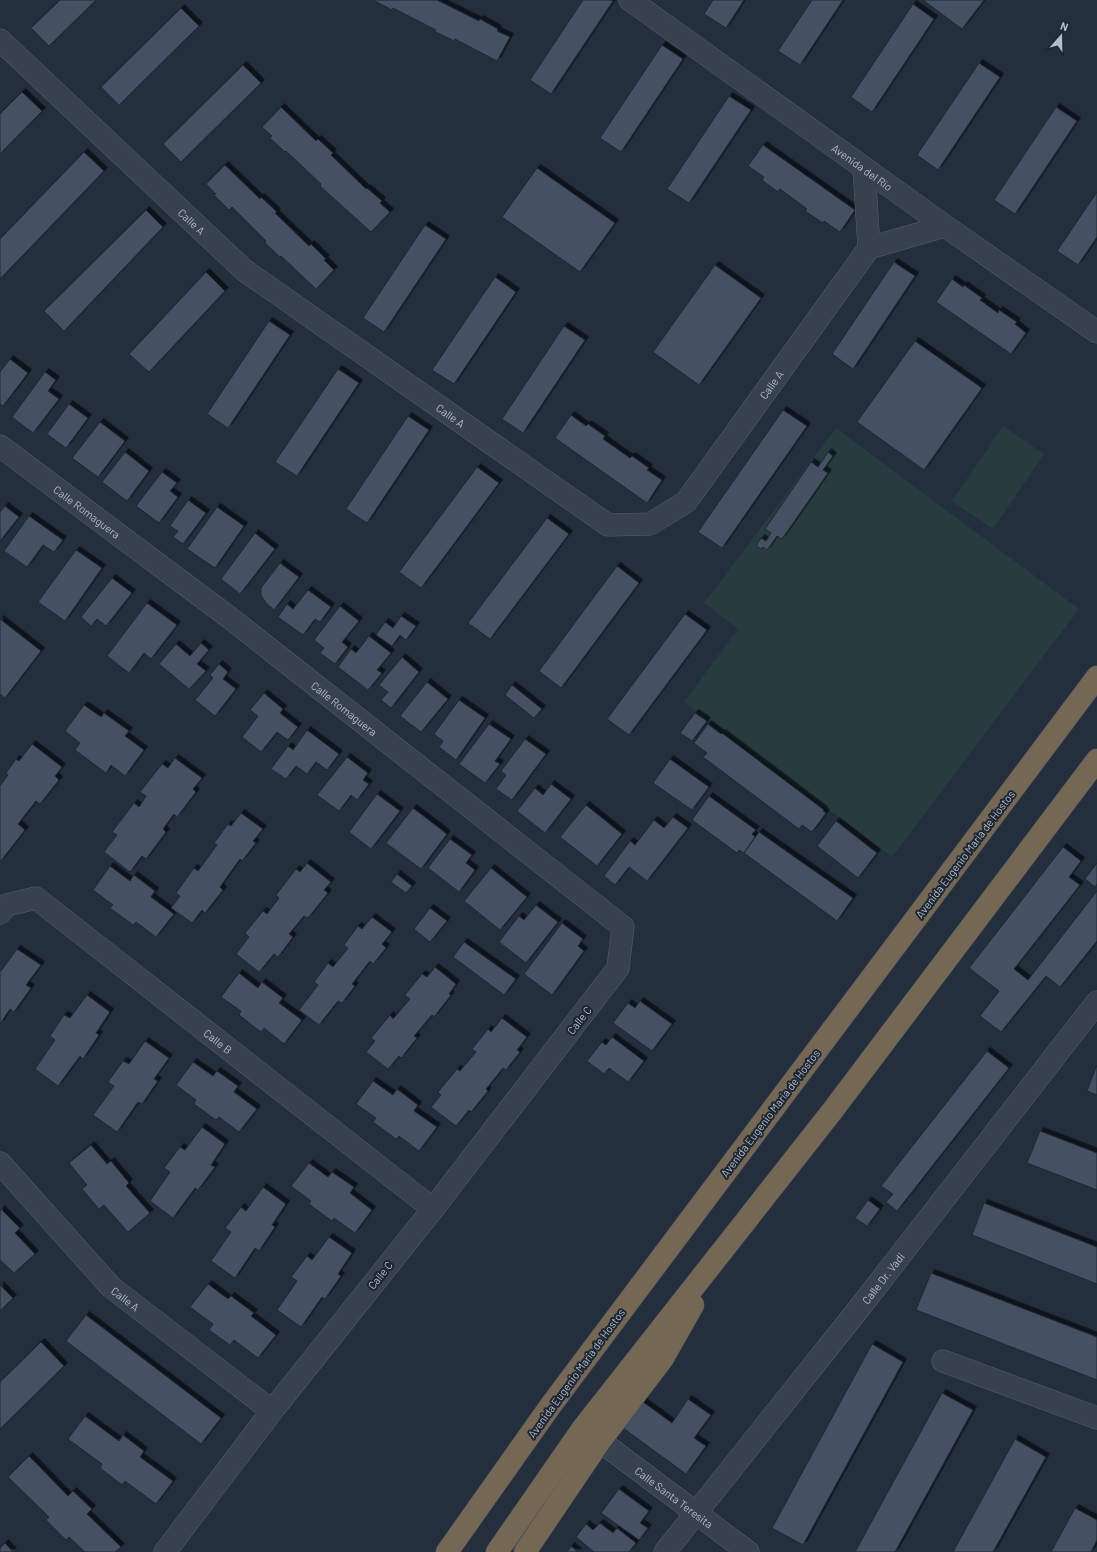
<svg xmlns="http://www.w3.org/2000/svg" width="1097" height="1552" font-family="Barlow,sans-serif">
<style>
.green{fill:#263c3f}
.building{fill:#455162;stroke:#1f2835;filter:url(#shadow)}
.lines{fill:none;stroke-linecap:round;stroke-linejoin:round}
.minor-casing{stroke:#565f6c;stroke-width:23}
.highway-casing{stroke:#434c59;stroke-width:23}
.minor{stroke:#38414e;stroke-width:22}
.highway{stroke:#746855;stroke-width:22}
.labels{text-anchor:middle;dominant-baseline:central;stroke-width:4;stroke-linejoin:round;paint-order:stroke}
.street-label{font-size:11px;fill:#b4bcc9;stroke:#1d2633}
</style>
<defs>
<filter id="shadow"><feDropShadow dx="3.5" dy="-3.5" stdDeviation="0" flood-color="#0009"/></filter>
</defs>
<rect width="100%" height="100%" fill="#242f3e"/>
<!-- green -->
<g class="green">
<polygon points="1003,426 1044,454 993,529 952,501"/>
<polygon points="836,428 1079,609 892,857 684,702 738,629 704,603"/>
</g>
<!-- building -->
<g class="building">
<polygon points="60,0 96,0 49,46 31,28"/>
<polygon points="373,0 437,0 479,21 480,19 498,29 497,31 510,37 497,61 455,39 454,41 434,31 436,30 393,8 392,10"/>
<polygon points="583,0 611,0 613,1 551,94 530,80"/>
<polygon points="713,0 744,0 726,28 704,14"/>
<polygon points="812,0 843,0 800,65 778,51"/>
<polygon points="923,0 984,0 962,29"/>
<polygon points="913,4 934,19 872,112 851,97"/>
<polygon points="181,8 199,26 119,105 101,87"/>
<polygon points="662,45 683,59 621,152 600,138"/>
<polygon points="979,63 1000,77 938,170 917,155"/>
<polygon points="243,65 261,83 181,162 163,144"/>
<polygon points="22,92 42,111 0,154 0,114"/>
<polygon points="729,96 751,110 689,203 667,189"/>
<polygon points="281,107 316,141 318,139 333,153 331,155 366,189 367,188 382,201 380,203 390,212 371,232 320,186 321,184 286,151 285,152 270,138 272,136 262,127"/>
<polygon points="1056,107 1077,121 1015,214 994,200"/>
<polygon points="763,145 855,210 840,232 824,221 823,223 805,211 807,209 780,189 778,192 762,180 764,177 748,166"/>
<polygon points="84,152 104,171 0,279 0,239"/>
<polygon points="225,165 260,199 261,197 277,212 275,213 309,246 311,244 326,259 324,260 334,270 316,289 281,256 280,257 265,243 266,241 232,207 229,210 214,195 216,194 206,184"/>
<polygon points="537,168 615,223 580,272 502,217"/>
<polygon points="1097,192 1097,237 1078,265 1057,251"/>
<polygon points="146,210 163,227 64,331 44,311"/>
<polygon points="425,225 446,239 384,332 363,318"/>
<polygon points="894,262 915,276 853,369 832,354"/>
<polygon points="715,265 761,298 699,385 653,352"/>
<polygon points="206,272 225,291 149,372 129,354"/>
<polygon points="495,277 516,292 454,384 432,370"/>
<polygon points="952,279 963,287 964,285 982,298 980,300 998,313 999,310 1017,322 1015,324 1026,333 1011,354 936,302"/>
<polygon points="269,321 290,335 228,428 207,414"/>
<polygon points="564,326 585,340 523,433 502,419"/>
<polygon points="915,341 982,388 924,470 857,422"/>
<polygon points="10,359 28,373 3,406 0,404 0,372"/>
<polygon points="338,369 359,383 297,476 275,462"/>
<polygon points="45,372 56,380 48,391 59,399 33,433 12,417"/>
<polygon points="69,404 88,418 66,448 47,434"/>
<polygon points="783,410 807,426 722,548 698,532"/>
<polygon points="571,415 586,426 588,424 605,436 603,439 630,458 632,456 649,468 647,470 662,480 647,503 555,438"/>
<polygon points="408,416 429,430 367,523 346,509"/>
<polygon points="100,422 125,441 98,477 72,458"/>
<polygon points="125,452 149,471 127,501 102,482"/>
<polygon points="828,452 833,456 823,470 828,473 782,539 777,536 767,550 763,547 761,549 756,546 761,538 766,541 771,533 765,529 811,462 818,467"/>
<polygon points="477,467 499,483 421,588 399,572"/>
<polygon points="162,472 177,483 170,491 178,497 159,523 136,506"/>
<polygon points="188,500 206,513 183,544 173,537 178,531 170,526"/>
<polygon points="5,506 19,517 0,541 0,512"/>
<polygon points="217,507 244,526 215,568 187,549"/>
<polygon points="29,516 63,540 54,552 43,545 27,567 4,551"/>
<polygon points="547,518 569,534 490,639 468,623"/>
<polygon points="255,533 275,549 240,594 221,579"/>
<polygon points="76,550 102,568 65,621 38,602"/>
<polygon points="280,563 299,577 274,610 266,603 261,595 261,588"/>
<polygon points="617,566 639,583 561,688 539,671"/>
<polygon points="112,578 132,593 106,626 97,619 91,626 81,617"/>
<polygon points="308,590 331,607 320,622 315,619 303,635 278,617 287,604 293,609"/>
<polygon points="147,603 177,625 151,659 144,653 129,673 107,656"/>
<polygon points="340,606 359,621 342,642 348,647 335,664 320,653 324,648 314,640"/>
<polygon points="685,614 707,630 629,735 607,719"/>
<polygon points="401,616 416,626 406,640 400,635 392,646 376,635 385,622 393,628"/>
<polygon points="0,619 41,651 5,698 0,694"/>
<polygon points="369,636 391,653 377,670 382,673 368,690 338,667 351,649 356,653"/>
<polygon points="201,643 209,650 197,664 206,671 189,689 159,664 176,644 190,656"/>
<polygon points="402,657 419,672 391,708 381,700 388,692 379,685"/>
<polygon points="219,664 228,672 223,679 236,689 215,716 195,700 213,678 210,675"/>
<polygon points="427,682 448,699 421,732 400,716"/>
<polygon points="512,685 542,709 534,718 505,695"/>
<polygon points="264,693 283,709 280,713 298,727 288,740 277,732 261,752 242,737 258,716 250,710"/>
<polygon points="459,700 485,718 456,760 439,747 443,741 434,734"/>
<polygon points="84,705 101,717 104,713 129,731 125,736 144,750 125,776 111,765 106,773 75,750 80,743 65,731"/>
<polygon points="695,713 707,721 692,741 680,733"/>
<polygon points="489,724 511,739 495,761 500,764 485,783 459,764"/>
<polygon points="708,724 721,734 722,733 824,810 823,811 826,813 812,832 802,825 799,829 703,757 707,753 694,743"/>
<polygon points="307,730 339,754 327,770 316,762 307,774 296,766 286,779 271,769 288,746 293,750"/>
<polygon points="525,739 546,754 512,800 496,789 506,775 501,771"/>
<polygon points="32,744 62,767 55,776 59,780 40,804 36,801 18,824 25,830 0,862 0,786 8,775 6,773 16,759 19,761"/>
<polygon points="347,757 368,773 363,780 369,784 357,800 351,795 339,811 317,795"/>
<polygon points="175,758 202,778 193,789 196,792 177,817 174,814 163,829 166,832 146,859 142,856 130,872 104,852 117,835 112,832 134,803 139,807 146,796 140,792 162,764 168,768"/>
<polygon points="670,759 709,787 692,810 653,783"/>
<polygon points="551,784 571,799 545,833 517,811 535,788 543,795"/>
<polygon points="377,794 400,811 371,849 349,832"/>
<polygon points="709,796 756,830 752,834 755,837 744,853 739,850 737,853 692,820"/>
<polygon points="586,805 622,834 597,866 560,837"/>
<polygon points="413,808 447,834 421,869 386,843"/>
<polygon points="241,813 263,829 253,841 256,843 242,861 240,859 220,887 223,890 205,913 202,910 192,923 171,908 180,896 176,893 194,868 198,871 217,845 214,843 228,824 231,826"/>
<polygon points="673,817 688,828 647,881 629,867 615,885 604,876 630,841 635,845 654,820 664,828"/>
<polygon points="836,821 877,853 858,878 817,846"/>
<polygon points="759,832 853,898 837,921 744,853"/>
<polygon points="450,839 472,855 466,863 475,870 459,892 428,868"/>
<polygon points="1063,847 1081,861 1069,877 1080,885 1014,969 1028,980 1097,891 1097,941 1060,987 1046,976 1001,1032 980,1016 999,991 969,968"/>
<polygon points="307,863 331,882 324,890 328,893 308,918 304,916 289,934 293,937 278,957 274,954 259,972 236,954 249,937 245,933 263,911 267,914 279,898 276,895 296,869 300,872"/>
<polygon points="1097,863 1097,884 1095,887 1085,879"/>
<polygon points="110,866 130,881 134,875 155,891 151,897 174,914 156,937 136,922 133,925 110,908 113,905 93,890"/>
<polygon points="491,868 527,897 500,930 464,901"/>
<polygon points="397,874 412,886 406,893 391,882"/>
<polygon points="536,905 558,922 526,963 499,942 519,916 524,920"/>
<polygon points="430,908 447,921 430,942 414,929"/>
<polygon points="372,917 392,932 382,944 386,948 373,964 370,961 352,984 355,986 342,1003 338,1001 319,1025 299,1010 318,985 314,982 328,963 333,967 348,948 344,945 358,926 362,929"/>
<polygon points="562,923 583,939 578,946 584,951 552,995 524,974"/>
<polygon points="464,942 516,979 504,995 453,957"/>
<polygon points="17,949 41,965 26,985 31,988 14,1012 10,1009 0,1024 0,971 1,971"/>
<polygon points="435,967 456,984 449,994 451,995 434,1017 432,1015 414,1036 417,1038 401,1058 399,1056 388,1069 366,1052 375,1041 371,1038 390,1015 393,1019 410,999 405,995 422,974 427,977"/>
<polygon points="239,973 258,988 262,982 283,998 279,1003 302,1020 284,1044 264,1028 261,1032 239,1015 241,1011 221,997"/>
<polygon points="87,995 110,1012 96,1033 99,1035 83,1059 80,1056 58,1086 35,1069 55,1040 50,1036 64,1015 70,1018"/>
<polygon points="640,1001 672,1024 652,1051 613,1023 628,1003 635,1008"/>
<polygon points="502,1018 527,1037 517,1050 520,1052 506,1070 503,1068 486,1089 488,1091 471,1112 469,1110 456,1126 431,1107 441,1095 438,1092 457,1069 460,1071 476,1052 472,1049 488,1029 491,1032"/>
<polygon points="612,1037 644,1061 628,1082 609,1068 604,1074 587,1061 602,1042 606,1045"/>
<polygon points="145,1041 169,1058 154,1079 158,1081 142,1104 138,1102 117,1132 93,1115 114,1086 108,1082 123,1061 129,1064"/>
<polygon points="987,1051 1009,1068 897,1211 886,1202 893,1194 881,1186"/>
<polygon points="193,1062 213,1076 217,1071 238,1086 234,1092 257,1109 239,1132 219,1117 216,1120 194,1104 196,1100 176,1085"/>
<polygon points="1097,1065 1097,1095 1087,1091"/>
<polygon points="373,1081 393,1095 397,1089 418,1105 414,1111 437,1127 419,1151 399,1136 396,1139 373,1122 376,1118 356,1104"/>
<polygon points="202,1127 225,1144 211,1165 215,1167 198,1190 195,1188 173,1218 150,1201 170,1172 164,1168 180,1147 185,1150"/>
<polygon points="1040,1131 1097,1153 1097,1190 1027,1163"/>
<polygon points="91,1145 107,1164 111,1161 129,1183 126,1186 150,1213 128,1232 104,1205 99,1209 82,1189 87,1185 69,1163"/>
<polygon points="309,1163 328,1177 332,1172 354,1187 350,1193 372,1210 355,1233 334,1218 332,1221 309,1204 311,1201 291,1186"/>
<polygon points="263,1187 286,1204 272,1225 275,1227 259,1251 255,1248 235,1278 211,1261 231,1232 225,1228 241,1207 246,1211"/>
<polygon points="868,1200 880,1209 867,1226 855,1218"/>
<polygon points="984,1203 1097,1247 1097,1284 972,1235"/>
<polygon points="1,1209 20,1228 15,1233 35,1254 14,1273 0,1260 0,1211"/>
<polygon points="329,1237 352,1253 338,1274 341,1276 325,1299 322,1297 301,1327 277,1310 297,1281 291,1277 307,1256 312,1260"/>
<polygon points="931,1273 1097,1337 1097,1380 916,1310"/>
<polygon points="208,1284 228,1299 231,1296 254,1313 251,1316 276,1335 258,1358 234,1340 230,1345 209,1330 213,1324 190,1307"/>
<polygon points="0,1285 13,1298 0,1311"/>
<polygon points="86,1315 221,1418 201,1444 66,1341"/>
<polygon points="41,1342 64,1366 0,1429 0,1382"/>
<polygon points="872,1344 903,1362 803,1545 772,1528"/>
<polygon points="942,1393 973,1410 895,1552 855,1552"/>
<polygon points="639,1399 672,1423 688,1399 711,1415 694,1438 706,1446 686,1474 619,1425"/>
<polygon points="85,1416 119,1441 123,1435 144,1451 140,1457 173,1481 156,1504 125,1481 122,1485 100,1468 102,1464 68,1439"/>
<polygon points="1015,1439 1046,1457 993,1552 953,1552"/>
<polygon points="29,1456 68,1496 73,1491 92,1509 87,1514 121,1547 115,1552 85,1552 69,1537 66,1540 46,1520 49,1517 8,1477"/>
<polygon points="619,1489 649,1511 640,1523 648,1528 639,1540 601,1513"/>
<polygon points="1075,1508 1097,1520 1097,1540 1091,1552 1051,1552"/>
<polygon points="600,1523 613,1533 617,1528 636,1543 629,1552 594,1552 576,1537 586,1524 593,1530"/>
<polygon points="5,1543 13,1552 0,1552 0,1548"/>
<polygon points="571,1546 578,1552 567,1552"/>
</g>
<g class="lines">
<!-- minor casing -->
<g class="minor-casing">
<g id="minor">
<path id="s1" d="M 630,0 L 945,226 L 1097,332"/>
<path id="s2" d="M 0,40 L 244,270 L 608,525 L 650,524 L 686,502 L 869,248 L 945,226"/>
<polyline points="864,168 869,248"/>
<path id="s3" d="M 0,446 L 230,618 L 623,927 L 618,968 L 433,1209 L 272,1411 L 165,1552"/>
<path id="s4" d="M 0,913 L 7,905 L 36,898 L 433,1209"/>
<path id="s5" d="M 0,1163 L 111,1287 L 272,1411"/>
<polyline points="943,1361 1097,1418"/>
<path id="s6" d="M 600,1441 L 748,1552"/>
<path id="s7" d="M 665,1552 L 857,1311 L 1097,1002"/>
</g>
</g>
<!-- highway casing -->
<g class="highway-casing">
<g id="highway">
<polyline points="447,1552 551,1405 1097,677"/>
<polyline points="497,1552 583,1428 833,1110 1097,760"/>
<polyline points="525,1552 600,1441 663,1358 693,1305"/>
</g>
</g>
<!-- minor -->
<use href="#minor" class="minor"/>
<!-- highway -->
<use href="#highway" class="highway"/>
</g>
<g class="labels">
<!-- street labels -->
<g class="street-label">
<text stroke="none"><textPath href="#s1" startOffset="286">Avenida del Río</textPath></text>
<text stroke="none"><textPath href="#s2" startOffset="264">Calle A</textPath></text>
<text stroke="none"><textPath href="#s2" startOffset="1009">Calle A</textPath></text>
<text stroke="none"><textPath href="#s2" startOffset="588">Calle A</textPath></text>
<text stroke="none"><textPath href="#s3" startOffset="109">Calle Romaguera</textPath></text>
<text stroke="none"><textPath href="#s3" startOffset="433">Calle Romaguera</textPath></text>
<text transform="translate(965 854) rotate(-53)">Avenida Eugenio María de Hostos</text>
<text transform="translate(579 1020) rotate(-52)">Calle C</text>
<text stroke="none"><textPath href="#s4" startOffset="272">Calle B</textPath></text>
<text transform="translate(770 1113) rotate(-53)">Avenida Eugenio María de Hostos</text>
<text transform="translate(380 1275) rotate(-51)">Calle C</text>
<text stroke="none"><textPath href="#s7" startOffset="350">Calle Dr. Vadi</textPath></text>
<text stroke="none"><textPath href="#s5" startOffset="185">Calle A</textPath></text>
<text transform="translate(576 1373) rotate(-54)">Avenida Eugenio María de Hostos</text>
<text stroke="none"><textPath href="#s6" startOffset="93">Calle Santa Teresita</textPath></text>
</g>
</g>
<!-- north arrow -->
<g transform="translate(1061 36) rotate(20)" stroke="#1d2633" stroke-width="3" paint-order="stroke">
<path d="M0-3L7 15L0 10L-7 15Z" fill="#b4bcc9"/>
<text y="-6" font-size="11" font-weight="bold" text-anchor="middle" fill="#b4bcc9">N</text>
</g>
</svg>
